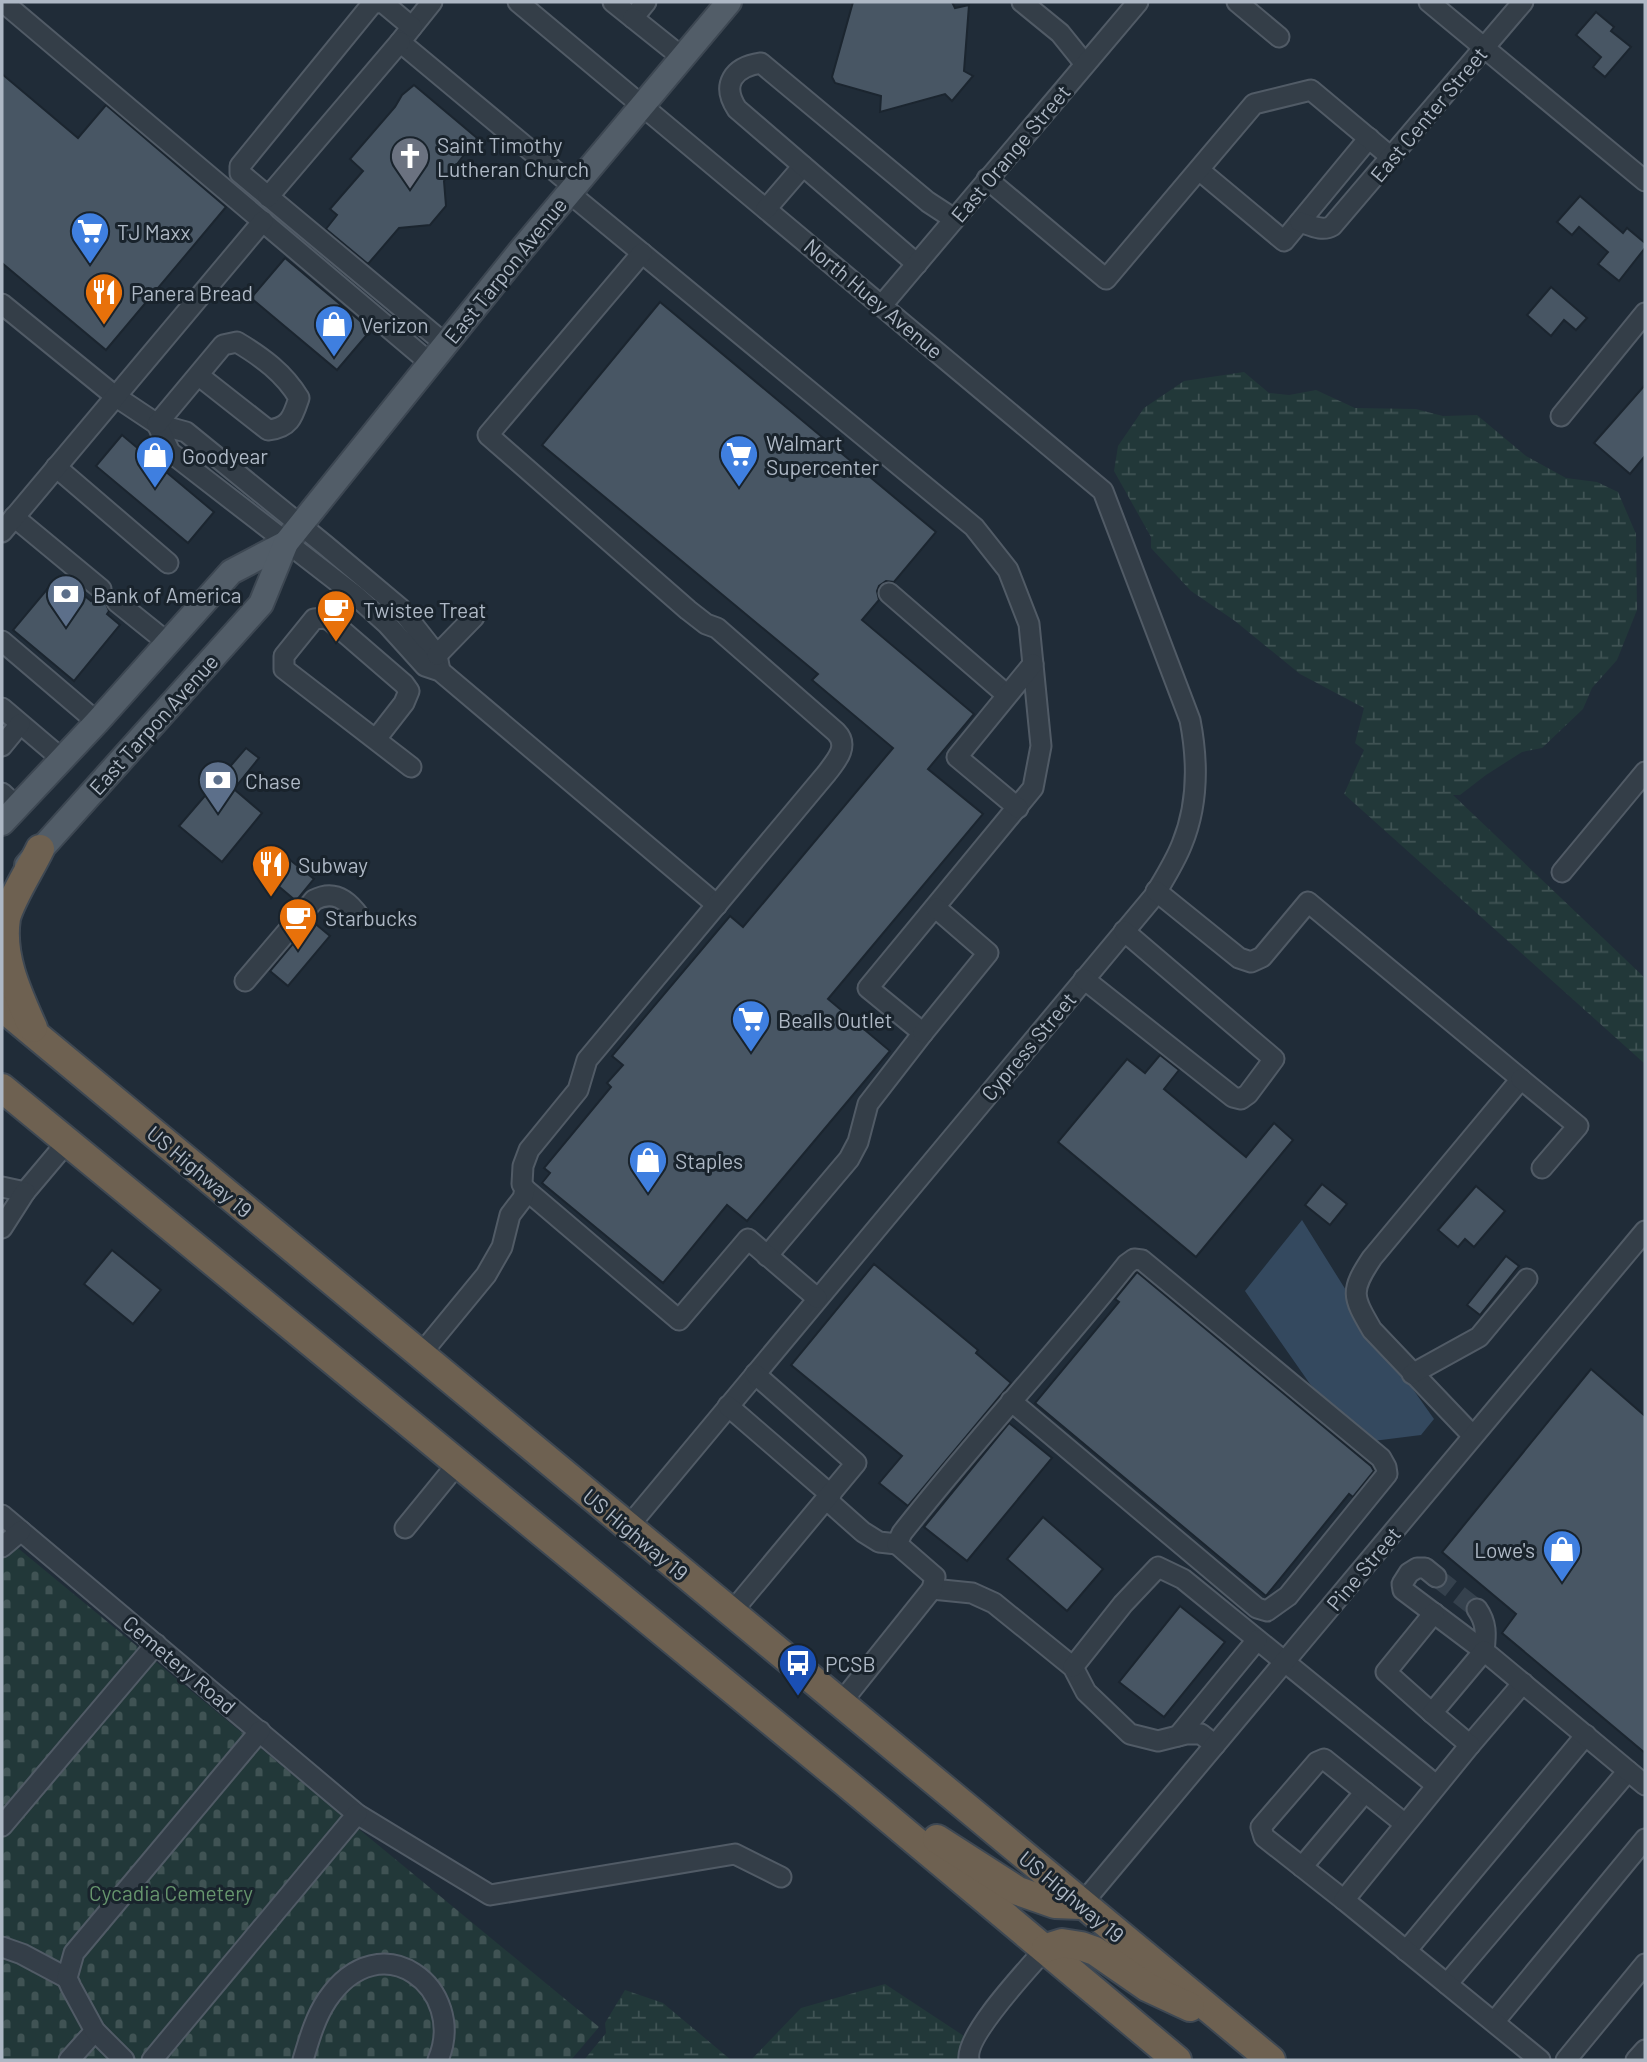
<svg xmlns="http://www.w3.org/2000/svg" width="1647" height="2062" font-family="Barlow,sans-serif">
<style>
.wetland{fill:url(#wetland-marsh)}
.cemetery{fill:url(#cemetery-stones)}
.water{fill:#34495f}
.building{fill:#485664;stroke:#1b252f;stroke-width:2}
.lines{fill:none;stroke-linecap:round;stroke-linejoin:round}
.minor-tunnel{stroke:#35414d;stroke-width:19;stroke-dasharray:19 10;stroke-linecap:butt}
.minor-casing{stroke:#515b66;stroke-width:23}
.major-casing{stroke:#3d4752;stroke-width:28}
.highway-casing{stroke:#3e4853;stroke-width:32}
.minor{stroke:#343e48;stroke-width:19}
.major{stroke:#525d68;stroke-width:24}
.highway{stroke:#6e6151;stroke-width:28}
.labels{text-anchor:middle;dominant-baseline:central;stroke-width:6;stroke-linejoin:round;paint-order:stroke}
.street-label{font-size:21px;fill:#aeb8c5;stroke:#19232c}
.poi-label{font-size:21px;fill:#aeb8c5;stroke:#19232c;text-anchor:start}
.park-label{font-size:21px;fill:#66956d;stroke:#19232c}
</style>
<defs>
<pattern id="wetland-marsh" width="20" height="14" patternUnits="userSpaceOnUse" patternTransform="scale(1.75)"><rect width="20" height="14" fill="#223839"/><path d="M1 5h8M5 5V1M11 12h8M15 12V8" fill="none" stroke="#405354"/></pattern>
<pattern id="cemetery-stones" width="16" height="16" patternUnits="userSpaceOnUse" patternTransform="scale(1.75)"><rect width="16" height="16" fill="#223839"/><path d="M2 7V4a2 2 0 0 1 4 0v3zM10 15v-3a2 2 0 0 1 4 0v3z" fill="#405354"/></pattern>
</defs>
<rect width="100%" height="100%" fill="#202c38"/>
<!-- wetland -->
<g class="wetland">
<polygon points="1244,372 1269,393 1289,395 1316,390 1355,408 1416,409 1443,416 1477,415 1526,456 1566,478 1597,482 1618,492 1636,534 1637,610 1617,660 1592,688 1583,709 1542,748 1522,752 1486,775 1460,795 1453,795 1645,978 1645,1064 1344,794 1364,750 1355,743 1364,708 1300,674 1235,621 1191,591 1151,548 1151,537 1114,471 1118,446 1144,408 1184,381"/>
<polygon points="885,1984 967,2038 969,2060 751,2060 801,2008"/>
<polygon points="625,1990 663,2003 731,2060 584,2060 606,2033 605,2023"/>
</g>
<!-- cemetery -->
<polygon class="cemetery" points="2,1535 599,2027 571,2060 2,2060"/>
<!-- water -->
<polygon class="water" points="1302,1220 1369,1327 1434,1419 1421,1435 1365,1442 1310,1384 1245,1291"/>
<!-- building -->
<g class="building">
<polygon points="853,2 952,2 955,8 969,5 964,71 973,76 952,101 945,94 880,112 881,96 835,83 832,77"/>
<polygon points="1596,12 1614,27 1611,31 1631,47 1605,77 1593,67 1601,57 1576,35"/>
<polygon points="2,74 78,138 106,105 226,207 106,350 2,263"/>
<polygon points="414,85 477,138 444,181 446,206 430,225 399,228 368,264 326,229 337,215 330,209 363,171 350,159 395,107 402,95"/>
<polygon points="1580,196 1623,233 1627,228 1645,243 1645,248 1619,281 1598,264 1608,252 1579,227 1572,235 1557,222"/>
<polygon points="285,258 371,330 337,370 251,298"/>
<polygon points="1551,287 1587,318 1576,330 1564,320 1551,336 1527,315"/>
<polygon points="660,302 936,532 894,582 886,581 879,586 877,591 879,600 862,620 974,714 928,769 983,814 828,999 890,1051 747,1221 727,1205 663,1283 542,1183 550,1173 544,1168 611,1087 607,1083 623,1065 612,1056 730,916 743,927 893,748 812,680 818,674 542,445"/>
<polygon points="1645,385 1645,456 1630,474 1594,443"/>
<polygon points="122,435 214,512 188,543 96,466"/>
<polygon points="54,581 64,589 69,583 91,601 93,598 105,601 109,611 107,614 120,625 74,681 13,630"/>
<polygon points="246,748 259,758 234,789 262,813 222,862 179,826"/>
<polygon points="280,852 314,879 296,901 263,873"/>
<polygon points="312,921 330,936 288,986 270,971"/>
<polygon points="1160,1055 1179,1070 1164,1089 1246,1157 1274,1123 1293,1140 1196,1257 1058,1142 1127,1059 1145,1073"/>
<polygon points="1322,1184 1347,1204 1330,1225 1305,1205"/>
<polygon points="1476,1186 1505,1211 1474,1247 1465,1239 1458,1247 1438,1230"/>
<polygon points="112,1250 161,1290 133,1324 84,1284"/>
<polygon points="1506,1256 1519,1266 1480,1315 1467,1305"/>
<polygon points="874,1264 978,1350 976,1353 1011,1383 908,1506 879,1483 902,1456 791,1365"/>
<polygon points="1137,1272 1371,1466 1374,1471 1353,1497 1349,1494 1266,1596 1035,1403 1119,1302 1115,1299"/>
<polygon points="1591,1369 1645,1416 1645,1753 1502,1633 1516,1614 1442,1552"/>
<polygon points="1009,1423 1052,1458 967,1561 924,1527"/>
<polygon points="1043,1517 1103,1569 1067,1611 1007,1559"/>
<polygon points="1180,1606 1225,1642 1164,1717 1119,1682"/>
</g>
<g class="lines">
<!-- minor-tunnel -->
<polyline class="minor-tunnel" points="1436,1577 1477,1609"/>
<!-- minor casing -->
<g class="minor-casing">
<g id="minor">
<polyline points="3,2 429,362"/>
<polyline points="432,2 400,42 573,186"/>
<path d="M 518,2 L 1103,491 L 1190,720 C 1198,761 1198,805 1182,844 C 1175,862 1164,879 1154,896 L 628,1527"/>
<polyline points="613,2 633,18 646,2"/>
<polyline points="1022,2 1060,33 1085,64"/>
<polyline points="1237,2 1279,37"/>
<polyline points="1429,2 1645,181"/>
<polyline points="633,18 683,58"/>
<polyline points="412,27 382,2 372,4 240,166 240,173 444,343"/>
<polyline points="1199,170 1284,241 1369,138"/>
<polyline points="987,179 1106,279 1254,104 1311,90 1391,157"/>
<polyline points="568,192 974,527 1008,570 1029,624 1041,746 1033,788 868,988 923,1033 868,1104 858,1142 849,1159 767,1256"/>
<polyline points="268,197 400,42"/>
<polyline points="766,209 803,166"/>
<path d="M 1300,222 C 1310,225 1322,232 1332,226 L 1523,2"/>
<path d="M 917,264 L 737,109 C 721,85 733,67 761,63 L 928,202 L 954,219"/>
<polyline points="2,304 115,396 157,424 186,432 325,545 400,608 437,655 440,671"/>
<polyline points="882,305 1138,2"/>
<polyline points="1561,416 1645,313"/>
<polyline points="157,424 170,452 356,596 387,624 425,666 440,671 717,905"/>
<path d="M 157,424 L 223,345 L 237,342 C 262,357 284,373 299,398 C 293,416 290,428 268,430 L 198,375"/>
<polyline points="56,467 168,563"/>
<polyline points="14,517 101,589"/>
<polyline points="2,532 263,221"/>
<polyline points="889,593 1007,695"/>
<polyline points="117,602 168,643"/>
<polyline points="2,641 97,722"/>
<polyline points="437,655 474,617"/>
<polyline points="2,708 62,759"/>
<polyline points="376,739 404,703 409,691 404,684 331,621 324,618 314,619 284,656 284,669 411,767"/>
<polyline points="2,746 20,724"/>
<polyline points="2,793 17,807"/>
<polyline points="1018,808 957,757 1033,664"/>
<polyline points="1562,872 1645,772"/>
<path d="M 1156,891 L 1239,958 L 1251,962 L 1262,957 L 1308,902 L 1521,1079 L 1372,1258 C 1350,1291 1352,1296 1372,1330 L 1473,1436"/>
<polyline points="1084,979 1233,1097 1241,1099 1248,1094 1274,1059 1124,931"/>
<path d="M 245,981 L 314,900 C 333,890 347,899 359,916"/>
<polyline points="923,1033 988,953 936,908"/>
<polyline points="1521,1079 1578,1126 1542,1168"/>
<polyline points="2,1187 25,1192 68,1141"/>
<polyline points="525,1189 679,1320 748,1239 817,1298"/>
<polyline points="2,1228 25,1192"/>
<path d="M 421,1354 L 486,1275 L 502,1247 L 510,1215 L 523,1198 L 525,1189 L 522,1184 L 523,1166 L 529,1150 L 578,1090 L 587,1060 L 826,774 C 836,761 850,746 836,732 L 717,628 L 706,624 L 688,610 L 488,435 L 642,253"/>
<polyline points="1412,1374 1479,1337 1527,1279"/>
<polyline points="728,1406 831,1495"/>
<polyline points="827,1500 863,1532 879,1542 897,1544"/>
<polyline points="2,1515 357,1814 490,1895 735,1854 781,1877"/>
<polyline points="405,1528 458,1463"/>
<polyline points="2,1547 21,1531"/>
<path d="M 1436,1577 L 1425,1568 L 1417,1568 L 1409,1573 L 1402,1584 L 1403,1590 L 1484,1651 C 1486,1635 1487,1623 1477,1609"/>
<polyline points="932,1589 972,1593 994,1603 1073,1667 1086,1692 1130,1734 1158,1741 1186,1734 1201,1734 1215,1745"/>
<polyline points="731,1613 856,1463 755,1374"/>
<polyline points="1073,1667 1123,1604 1158,1567 1183,1579 1436,1785"/>
<path d="M 840,1704 L 932,1589 L 935,1577 L 897,1544 L 902,1533 C 974,1441 1054,1356 1127,1264 L 1134,1259 L 1142,1260 L 1381,1458 L 1386,1467 L 1387,1474 L 1288,1596 L 1267,1611 L 1257,1608 L 1011,1401"/>
<polyline points="1432,1713 1386,1672 1434,1613"/>
<polyline points="1178,1736 1257,1640"/>
<polyline points="1470,1745 1523,1683"/>
<polyline points="2,1826 156,1644"/>
<polyline points="1302,1867 1365,1792"/>
<polyline points="1344,1900 1264,1837 1261,1827 1317,1762 1324,1759 1405,1824"/>
<polyline points="1081,1905 1645,1231"/>
<polyline points="2,1947 22,1954 67,1978"/>
<polyline points="1406,1951 1586,1735"/>
<polyline points="1447,1984 1628,1771"/>
<polyline points="1494,2022 1645,1839"/>
<polyline points="69,2060 95,2031"/>
<polyline points="124,2060 95,2031 71,1987 67,1978 74,1953 260,1731"/>
<polyline points="152,2060 357,1814"/>
<path d="M 303,2060 C 309,2040 315,2018 327,2000 C 381,1920 468,1989 438,2060"/>
<path d="M 969,2060 C 964,2036 1028,1969 1046,1948"/>
<polyline points="1540,2060 1344,1900 1470,1745 1432,1713 1484,1651 1645,1785"/>
<polyline points="1566,2060 1645,1964"/>
<polyline points="1636,2060 1645,2050"/>
</g>
</g>
<!-- major casing -->
<g class="major-casing">
<g id="major">
<polyline points="2,823 97,722 231,572 286,543"/>
<polyline points="27,865 261,604 286,543 522,249 729,2"/>
</g>
</g>
<!-- highway casing -->
<g class="highway-casing">
<g id="highway">
<polyline points="2,1007 1271,2060"/>
<path d="M 33,1028 C 18,994 0,957 6,918 C 11,899 31,868 40,849"/>
<polyline points="2,1088 845,1782 1177,2060"/>
<polyline points="937,1839 1018,1891 1055,1904 1081,1905"/>
<polyline points="1046,1948 1062,1943 1081,1946 1095,1951 1147,1987 1190,2007"/>
</g>
</g>
<!-- minor -->
<use href="#minor" class="minor"/>
<!-- major -->
<use href="#major" class="major"/>
<!-- highway -->
<use href="#highway" class="highway"/>
</g>
<!-- icons -->
<defs>
<g id="church-pin" transform="scale(2.0125)"><path d="M0 17L-7.5 6A9.5 9.5 0 1 1 7.5 6Z" fill="#6b7280" stroke="#19232c"/><path d="M-1.2-6h2.4v3.5h3.3v2.4h-3.3V6h-2.4V-.1h-3.3v-2.4h3.3Z" fill="#fff"/></g>
<g id="supermarket-pin" transform="scale(2.0125)"><path d="M0 17L-7.5 6A9.5 9.5 0 1 1 7.5 6Z" fill="#3f7fe0" stroke="#19232c"/><path d="M-6-5.5h2.5l.6 2H6L4.5 2H-2.5L-4.4-4H-6ZM-1.5 3.2a1.3 1.3 0 1 0 .1 0ZM3 3.2a1.3 1.3 0 1 0 .1 0Z" fill="#fff"/></g>
<g id="restaurant-pin" transform="scale(2.0125)"><path d="M0 17L-7.5 6A9.5 9.5 0 1 1 7.5 6Z" fill="#e8710a" stroke="#19232c"/><path d="M-5-6h1v4h1v-4h1v4h1v-4h1v5L-1.5 .5V6h-2V.5L-5-1ZM5-6V6H3V1.5H1.5Q1.5-4 5-6Z" fill="#fff"/></g>
<g id="shop-pin" transform="scale(2.0125)"><path d="M0 17L-7.5 6A9.5 9.5 0 1 1 7.5 6Z" fill="#3f7fe0" stroke="#19232c"/><path d="M-5-2.5h2.3a2.7 3.5 0 0 1 5.4 0H5L5.5 6h-11ZM-1.5-2.5h3a1.5 2.3 0 0 0-3 0Z" fill="#fff"/></g>
<g id="bank-pin" transform="scale(2.0125)"><path d="M0 17L-7.5 6A9.5 9.5 0 1 1 7.5 6Z" fill="#5c6f8a" stroke="#19232c"/><path d="M-6-4H6V4H-6ZM0-2.3a2.3 2.3 0 1 0 0 4.6a2.3 2.3 0 1 0 0-4.6Z" fill="#fff"/></g>
<g id="cafe-pin" transform="scale(2.0125)"><path d="M0 17L-7.5 6A9.5 9.5 0 1 1 7.5 6Z" fill="#e8710a" stroke="#19232c"/><path d="M-5.5-4.5H6V0H3Q3 3.5 0 3.5H-2.5Q-5.5 3.5-5.5 0ZM3-3.2v2h1.7v-2ZM-6 4.5H4V6H-6Z" fill="#fff"/></g>
<g id="bus-pin" transform="scale(2.0125)"><path d="M0 17L-7.5 6A9.5 9.5 0 1 1 7.5 6Z" fill="#1a4fb4" stroke="#19232c"/><path d="M-5-6H5V4H4V6H2V4H-2V6H-4V4H-5ZM-3.5-4V0h7V-4ZM-3.5 1.2v1.5H-2V1.2ZM2 1.2v1.5H3.5V1.2Z" fill="#fff"/></g>
</defs>
<g fill-rule="evenodd">
<use href="#church-pin" x="410" y="156"/>
<use href="#supermarket-pin" x="90" y="231"/>
<use href="#restaurant-pin" x="104" y="292"/>
<use href="#shop-pin" x="334" y="324"/>
<use href="#supermarket-pin" x="739" y="454"/>
<use href="#shop-pin" x="155" y="455"/>
<use href="#bank-pin" x="66" y="594"/>
<use href="#cafe-pin" x="336" y="609"/>
<use href="#bank-pin" x="218" y="780"/>
<use href="#restaurant-pin" x="271" y="864"/>
<use href="#cafe-pin" x="298" y="917"/>
<use href="#supermarket-pin" x="751" y="1019"/>
<use href="#shop-pin" x="648" y="1160"/>
<use href="#shop-pin" x="1562" y="1549"/>
<use href="#bus-pin" x="798" y="1663"/>
</g>
<g class="labels">
<!-- street labels -->
<g class="street-label">
<text transform="translate(1428 114) rotate(-50)">East Center Street</text>
<text transform="translate(1010 153) rotate(-50)">East Orange Street</text>
<text transform="translate(505 270) rotate(-51)">East Tarpon Avenue</text>
<text transform="translate(874 298) rotate(40)">North Huey Avenue</text>
<text transform="translate(153 724) rotate(-48)">East Tarpon Avenue</text>
<text transform="translate(1028 1046) rotate(-50)">Cypress Street</text>
<text transform="translate(200 1171) rotate(40)">US Highway 19</text>
<text transform="translate(636 1534) rotate(40)">US Highway 19</text>
<text transform="translate(1363 1568) rotate(-50)">Pine Street</text>
<text transform="translate(180 1664) rotate(40)">Cemetery Road</text>
<text transform="translate(1072 1896) rotate(40)">US Highway 19</text>
</g>
<!-- poi labels -->
<g class="poi-label">
<text x="437" y="144">Saint Timothy<tspan x="437" dy="24">Lutheran Church</tspan></text>
<text x="117" y="231">TJ Maxx</text>
<text x="131" y="292">Panera Bread</text>
<text x="361" y="324">Verizon</text>
<text x="766" y="442">Walmart<tspan x="766" dy="24">Supercenter</tspan></text>
<text x="182" y="455">Goodyear</text>
<text x="93" y="594">Bank of America</text>
<text x="363" y="609">Twistee Treat</text>
<text x="245" y="780">Chase</text>
<text x="298" y="864">Subway</text>
<text x="325" y="917">Starbucks</text>
<text x="778" y="1019">Bealls Outlet</text>
<text x="675" y="1160">Staples</text>
<text x="1535" y="1549" text-anchor="end">Lowe's</text>
<text x="825" y="1663">PCSB</text>
</g>
<!-- park labels -->
<g class="park-label">
<text x="171" y="1892">Cycadia Cemetery</text>
</g>
</g>
<!-- border -->
<rect width="1647" height="2062" fill="none" stroke="#aeb8c5" stroke-width="7"/>
</svg>
